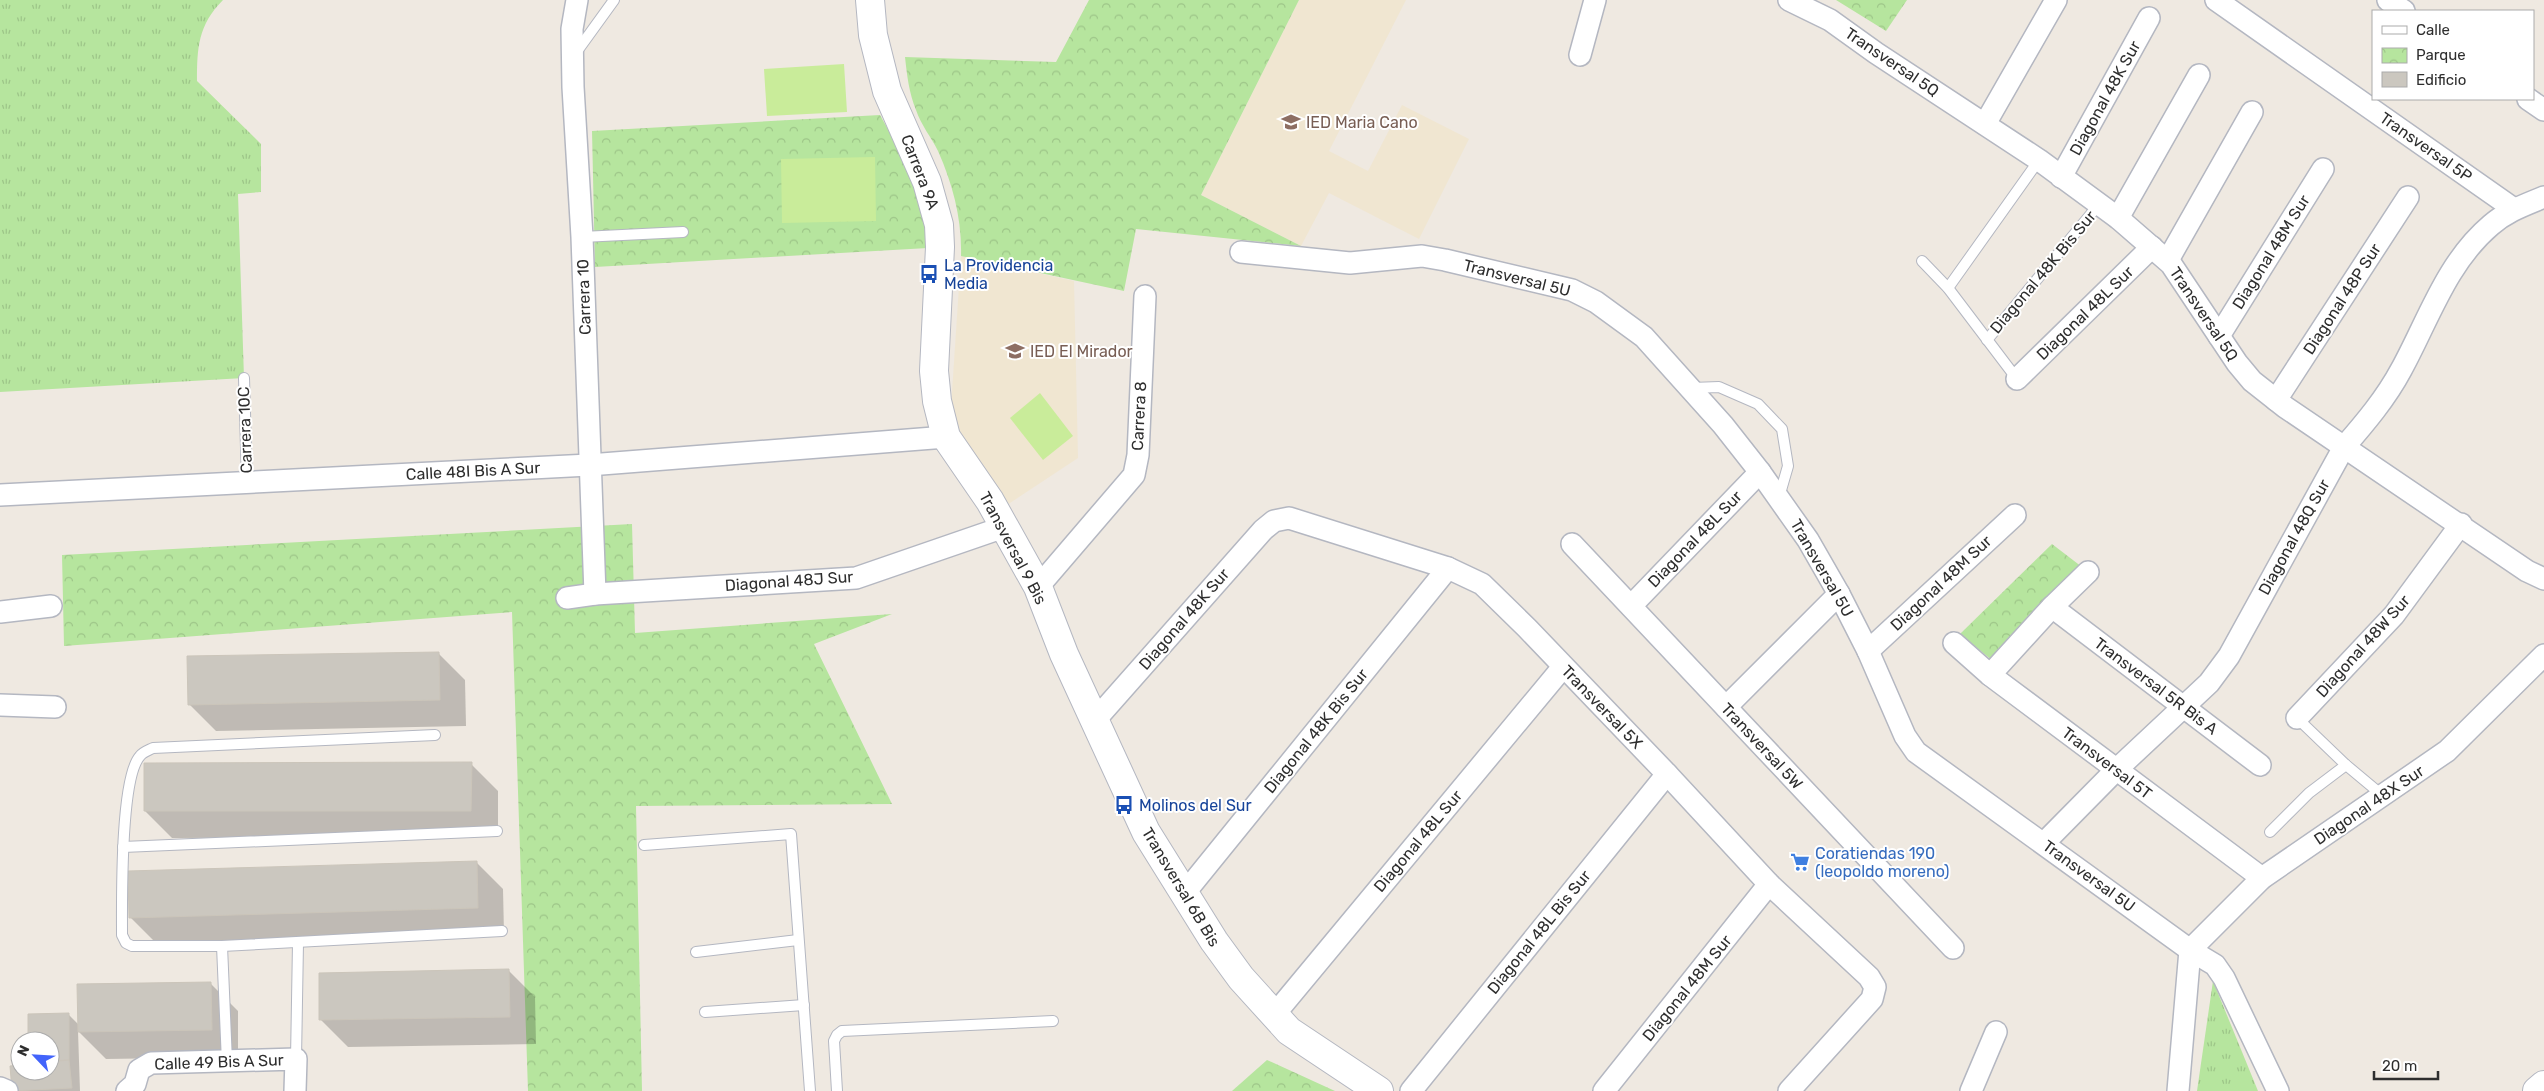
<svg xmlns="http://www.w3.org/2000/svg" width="2544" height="1091" font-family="Rubik,sans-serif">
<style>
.education{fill:#f0e6d1}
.grass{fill:url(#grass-tufts)}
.park{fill:url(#park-crowns)}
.pitch{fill:#c9ec9a}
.shadow{fill:#0003}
.building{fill:#cbc7bf;stroke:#cbc5ba}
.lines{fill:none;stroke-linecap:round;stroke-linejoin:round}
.lane-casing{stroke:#b4b7c1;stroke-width:12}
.street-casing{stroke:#b4b7c1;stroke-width:24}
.secondary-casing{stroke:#b4b7c1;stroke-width:30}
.lane{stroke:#fff;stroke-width:10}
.street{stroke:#fff;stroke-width:21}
.secondary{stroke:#fff;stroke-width:28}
.labels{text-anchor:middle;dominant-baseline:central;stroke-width:4;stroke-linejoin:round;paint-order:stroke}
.street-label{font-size:16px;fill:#2e2e2e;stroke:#fff}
.education-label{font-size:16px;fill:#785e54;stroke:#fff;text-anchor:start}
.transit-label{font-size:16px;fill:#164399;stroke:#fff;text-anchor:start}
.shop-label{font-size:16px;fill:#366cbe;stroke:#fff;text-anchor:start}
</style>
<defs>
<pattern id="grass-tufts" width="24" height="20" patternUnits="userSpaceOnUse" patternTransform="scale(1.25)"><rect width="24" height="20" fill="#b6e59e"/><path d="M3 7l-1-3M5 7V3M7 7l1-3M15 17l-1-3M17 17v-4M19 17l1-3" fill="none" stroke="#9dc588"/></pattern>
<pattern id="park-crowns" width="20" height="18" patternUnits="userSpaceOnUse" patternTransform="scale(1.25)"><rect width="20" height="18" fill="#b6e59e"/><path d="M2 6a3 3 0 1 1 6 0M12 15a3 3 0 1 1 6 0" fill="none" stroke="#9dc588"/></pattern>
</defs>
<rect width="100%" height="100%" fill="#efe9e1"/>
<!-- education -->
<g class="education">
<polygon points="1299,0 1406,0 1329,151 1368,171 1402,105 1469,139 1419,239 1329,193 1301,246 1201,195"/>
<polygon points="961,256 1074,281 1078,458 1007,505 950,422"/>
</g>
<!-- grass -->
<g class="grass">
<path d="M 0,0 L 223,0 C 198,25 197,48 197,81 L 261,144 L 261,192 L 238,194 L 244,378 L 0,392 Z"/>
<polygon points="2213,981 2258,1091 2197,1091"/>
</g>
<!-- park -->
<g class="park">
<path d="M 1089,0 L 1299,0 L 1201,195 L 1301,246 L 1136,229 L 1124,291 L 961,256 C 962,219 953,185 938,151 C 931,137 921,125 916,110 C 909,93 907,75 905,57 L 1056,62 Z"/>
<polygon points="1836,0 1907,0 1886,31"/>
<path d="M 880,115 C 904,158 924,198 928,248 L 595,267 L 592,131 Z"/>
<polygon points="632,524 635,633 892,614 814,644 892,804 636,806 642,1091 528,1091 512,612 64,646 62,555"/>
<polygon points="2052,544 2082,567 1993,661 1960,634"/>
<polygon points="1267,1060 1335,1091 1232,1091"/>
</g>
<!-- pitch -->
<g class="pitch">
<polygon points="844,64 847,112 767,116 764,69"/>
<polygon points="875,157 876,221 782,223 781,159"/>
<polygon points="1040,393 1073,436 1043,460 1010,418"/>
</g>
<!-- shadow -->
<g class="shadow">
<polygon points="438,653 465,680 466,726 216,731 189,704"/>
<polygon points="471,764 498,791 498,837 172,838 145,811"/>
<polygon points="476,862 503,889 504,934 157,944 130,917"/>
<polygon points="508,970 535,997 536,1044 348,1047 321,1020"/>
<polygon points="211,984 238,1011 238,1057 106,1059 78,1031 80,1091 13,1091 20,1066 20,1071 50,1071 50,1041 30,1041 68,1014 79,1025"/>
</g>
<!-- building -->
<g class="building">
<polygon points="439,652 440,700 188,705 187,656"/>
<polygon points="472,762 471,811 144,811 144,763"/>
<polygon points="477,861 478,908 129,918 128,871"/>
<polygon points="509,969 510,1017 319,1020 319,973"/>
<polygon points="211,982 212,1030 78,1032 77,984"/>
<polygon points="69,1013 69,1060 50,1061 50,1041 28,1041 28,1014"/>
<polygon points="69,1060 72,1088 12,1091 10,1066 20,1065 20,1071 50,1071 50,1062"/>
</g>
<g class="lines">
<!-- lane casing -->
<g class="lane-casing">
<g id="lane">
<polyline points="575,54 614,0"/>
<polyline points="582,237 683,232"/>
<polyline points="1922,261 1948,288 2017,379"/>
<polyline points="1948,288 2039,160"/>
<polyline points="1987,340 2100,203"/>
<polyline points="244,378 247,483"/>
<polyline points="1692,388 1719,387 1758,404 1782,429 1788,466 1779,497"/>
<polyline points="2297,718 2346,765 2382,795"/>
<path d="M 435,735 L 153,748 C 149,750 143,752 140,756 C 120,778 122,902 122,935 L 126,943 L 132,946 L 222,946 L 502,931"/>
<polyline points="2270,832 2309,793 2346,765"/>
<polyline points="644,845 791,834 810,1091"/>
<polyline points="123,847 497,831"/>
<polyline points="222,946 227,1062"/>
<polyline points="696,952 798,940"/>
<polyline points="705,1012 804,1005"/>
<polyline points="296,1059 298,943"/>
<polyline points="837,1091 834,1041 837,1035 842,1031 1053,1021"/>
</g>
</g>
<!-- street casing -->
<g class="street-casing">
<g id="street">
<polyline points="577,0 572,29 573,87 582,237 595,594"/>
<polyline points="1789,0 1830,20 1876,53 2039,160 2118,218 2171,264 2237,363 2252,381 2285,407 2527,571 2544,579"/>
<polyline points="2216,0 2514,209"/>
<polyline points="2388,0 2404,11"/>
<polyline points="1580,55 1595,0"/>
<polyline points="2528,99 2544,110"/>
<polyline points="1985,124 2056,0"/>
<polyline points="2061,177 2149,18"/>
<polyline points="2118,218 2199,75"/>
<polyline points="1241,252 1350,263 1422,256 1445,260 1572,290 1596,302 1644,337 1723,425 1760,472 1808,540 1839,594 1868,651 1905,736 1916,752 2190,950 2215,965 2224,978 2278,1091"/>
<polyline points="2168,260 2252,112"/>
<polyline points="2219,336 2323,169"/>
<polyline points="2017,379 2152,247"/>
<polyline points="2276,400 2408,197"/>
<polyline points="0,495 589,465 946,437"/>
<polyline points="1572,544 1953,948"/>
<polyline points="1038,587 1134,475 1138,455 1145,296"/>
<polyline points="567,598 595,594 856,578 1004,527"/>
<polyline points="1631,606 1760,472"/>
<polyline points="2052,607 2260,765"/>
<polyline points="0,612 51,606"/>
<polyline points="1954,643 1990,675 2262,878"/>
<polyline points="1868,651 2015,515"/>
<polyline points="1990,675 2052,607 2088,572"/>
<polyline points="0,705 55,707"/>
<polyline points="1726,707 1839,594"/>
<polyline points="2297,718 2394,615 2461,524"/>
<polyline points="1096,719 1263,530 1274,521 1289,518 1448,568 1482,584 1527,628 1667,774 1769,884 1869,977 1875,987 1872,999 1789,1091"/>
<path d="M 2044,843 L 2116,770 L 2209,683 L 2229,656 L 2344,447 C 2365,423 2386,398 2401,370 C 2428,321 2446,263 2491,225 C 2507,211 2525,205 2544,197"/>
<polyline points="1183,895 1448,568"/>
<polyline points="1274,1015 1563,667"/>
<polyline points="0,1088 7,1091"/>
<polyline points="127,1091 135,1084 139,1070 151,1063 296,1059 295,1091"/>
<polyline points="1411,1091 1667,774"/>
<polyline points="1604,1091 1769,884"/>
<polyline points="1971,1091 1996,1032"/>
<polyline points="2178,1091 2190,950 2262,878 2447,751 2544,655"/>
</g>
</g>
<!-- secondary casing -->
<g class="secondary-casing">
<g id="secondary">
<polyline points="870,0 873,35 887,91 927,182 939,225 940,247 934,371 937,401 946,437 990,501 1038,587 1064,654 1146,832 1214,941 1241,978 1289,1031 1379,1091"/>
<polyline points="2537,1091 2544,1085"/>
</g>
</g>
<!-- lane -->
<use href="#lane" class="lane"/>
<!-- street -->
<use href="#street" class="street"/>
<!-- secondary -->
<use href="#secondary" class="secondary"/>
</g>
<!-- icons -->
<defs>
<g id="school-bare" transform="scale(1.5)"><path d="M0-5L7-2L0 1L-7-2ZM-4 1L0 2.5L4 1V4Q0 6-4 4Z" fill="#8d6e63" stroke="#fff" stroke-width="2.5" paint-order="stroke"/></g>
<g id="bus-bare" transform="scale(1.5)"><path d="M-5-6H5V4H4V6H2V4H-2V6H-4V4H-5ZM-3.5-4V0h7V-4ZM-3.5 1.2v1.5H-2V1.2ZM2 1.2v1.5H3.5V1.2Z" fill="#1a4fb4" stroke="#fff" stroke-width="2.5" paint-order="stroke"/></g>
<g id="supermarket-bare" transform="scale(1.5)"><path d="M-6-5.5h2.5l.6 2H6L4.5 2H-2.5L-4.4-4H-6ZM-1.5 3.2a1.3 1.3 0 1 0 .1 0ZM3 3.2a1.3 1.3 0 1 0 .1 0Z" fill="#3f7fe0" stroke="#fff" stroke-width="2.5" paint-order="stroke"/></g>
</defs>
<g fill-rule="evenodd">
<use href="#school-bare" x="1291" y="122"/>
<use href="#bus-bare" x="929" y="274"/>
<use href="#school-bare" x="1015" y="351"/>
<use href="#bus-bare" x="1124" y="805"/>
<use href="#supermarket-bare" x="1800" y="862"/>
</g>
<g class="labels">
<!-- street labels -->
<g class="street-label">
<text transform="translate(1892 62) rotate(34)">Transversal 5Q</text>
<text transform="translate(2105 98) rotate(-61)">Diagonal 48K Sur</text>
<text transform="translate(2426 147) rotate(35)">Transversal 5P</text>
<text transform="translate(920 172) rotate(69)">Carrera 9A</text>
<text transform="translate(2271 252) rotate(-58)">Diagonal 48M Sur</text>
<text transform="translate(2043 272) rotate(-50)">Diagonal 48K Bis Sur</text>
<text transform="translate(1517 278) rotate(14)">Transversal 5U</text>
<text transform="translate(584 297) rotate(-92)">Carrera 10</text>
<text transform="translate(2342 299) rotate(-57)">Diagonal 48P Sur</text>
<text transform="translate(2085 313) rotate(-44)">Diagonal 48L Sur</text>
<text transform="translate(2204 314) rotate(56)">Transversal 5Q</text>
<text transform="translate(1139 416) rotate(-87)">Carrera 8</text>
<text transform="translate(245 430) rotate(-92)">Carrera 10C</text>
<text transform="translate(473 471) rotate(-3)">Calle 48I Bis A Sur</text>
<text transform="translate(2294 537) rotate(-61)">Diagonal 48Q Sur</text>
<text transform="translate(1695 539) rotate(-46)">Diagonal 48L Sur</text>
<text transform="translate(1013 548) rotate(62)">Transversal 9 Bis</text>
<text transform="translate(1822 568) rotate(60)">Transversal 5U</text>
<text transform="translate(789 581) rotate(-4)">Diagonal 48J Sur</text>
<text transform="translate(1941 583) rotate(-43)">Diagonal 48M Sur</text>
<text transform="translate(1184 619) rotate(-49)">Diagonal 48K Sur</text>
<text transform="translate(2363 646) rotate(-48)">Diagonal 48W Sur</text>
<text transform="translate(2156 686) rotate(37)">Transversal 5R Bis A</text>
<text transform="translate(1602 707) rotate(46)">Transversal 5X</text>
<text transform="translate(1316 731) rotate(-51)">Diagonal 48K Bis Sur</text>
<text transform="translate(1762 746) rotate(47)">Transversal 5W</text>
<text transform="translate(2107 763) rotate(37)">Transversal 5T</text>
<text transform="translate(2369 805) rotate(-34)">Diagonal 48X Sur</text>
<text transform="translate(1418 841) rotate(-50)">Diagonal 48L Sur</text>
<text transform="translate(2089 876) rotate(36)">Transversal 5U</text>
<text transform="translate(1181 887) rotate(59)">Transversal 6B Bis</text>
<text transform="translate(1539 932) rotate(-51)">Diagonal 48L Bis Sur</text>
<text transform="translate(1687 988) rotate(-51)">Diagonal 48M Sur</text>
<text transform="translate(219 1062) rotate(-2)">Calle 49 Bis A Sur</text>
</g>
<!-- education labels -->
<g class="education-label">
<text x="1306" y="122">IED Maria Cano</text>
<text x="1030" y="351">IED El Mirador</text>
</g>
<!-- transit labels -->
<g class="transit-label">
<text x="944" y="265">La Providencia<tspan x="944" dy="18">Media</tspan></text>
<text x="1139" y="805">Molinos del Sur</text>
</g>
<!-- shop labels -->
<g class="shop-label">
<text x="1815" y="853">Coratiendas 190<tspan x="1815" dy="18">(leopoldo moreno)</tspan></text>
</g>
</g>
<!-- legend -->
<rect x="2372" y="10" width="162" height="90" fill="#ffffff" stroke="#ababab"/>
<rect x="2382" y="26" width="25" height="8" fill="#ffffff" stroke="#ababab"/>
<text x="2416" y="35" font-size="15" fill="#2e2e2e">Calle</text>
<rect x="2382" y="48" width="25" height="15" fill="url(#park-crowns)" stroke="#ababab"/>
<text x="2416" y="60" font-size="15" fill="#2e2e2e">Parque</text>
<rect x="2382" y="72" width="25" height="15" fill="#cbc7bf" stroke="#ababab"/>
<text x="2416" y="85" font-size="15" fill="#2e2e2e">Edificio</text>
<!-- north arrow -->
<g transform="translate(35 1056) rotate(295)"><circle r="24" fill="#ffffff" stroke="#ababab"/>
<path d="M0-4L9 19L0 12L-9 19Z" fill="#4264fb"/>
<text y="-8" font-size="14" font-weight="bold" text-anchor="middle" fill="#2e2e2e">N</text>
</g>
<!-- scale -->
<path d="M2374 1071v8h64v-8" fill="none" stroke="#2e2e2e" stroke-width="2.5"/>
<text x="2382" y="1071" font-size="15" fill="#2e2e2e" stroke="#ffffff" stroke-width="4" paint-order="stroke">20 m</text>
</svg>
